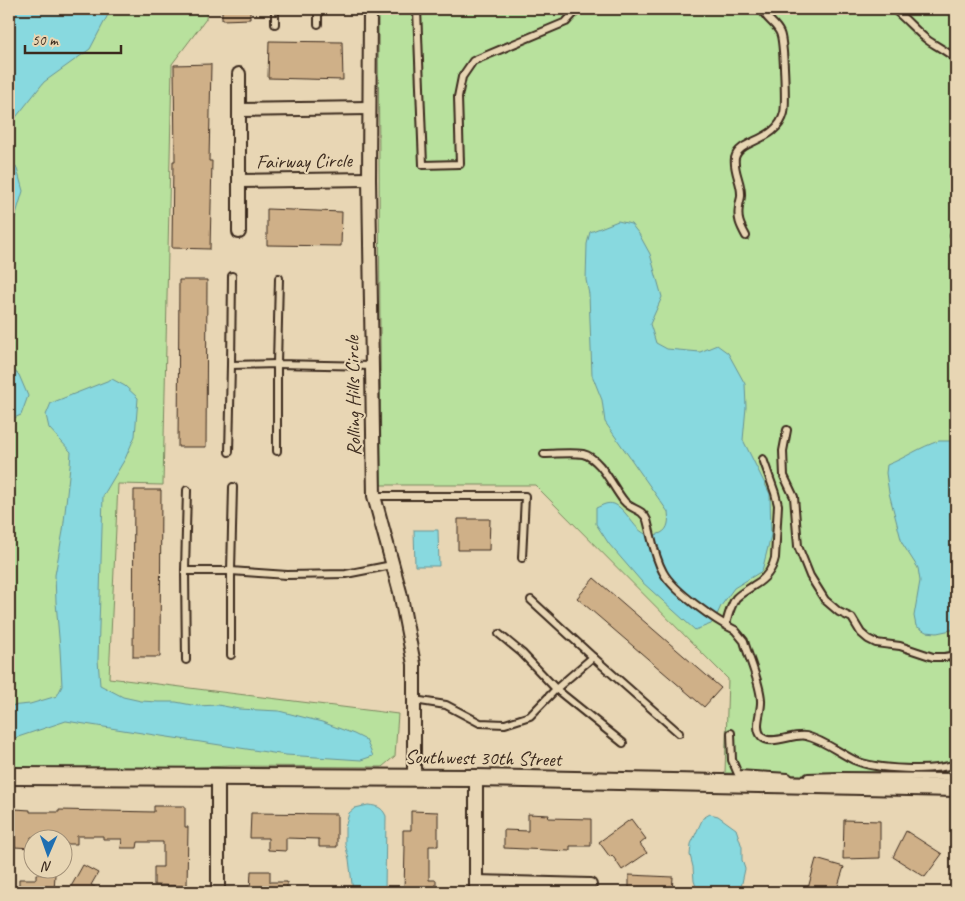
<svg xmlns="http://www.w3.org/2000/svg" width="965" height="901" font-family="Caveat,sans-serif">
<style>
.green{fill:#b8e19d;stroke:#7a865e}
.water{fill:#88d9df;stroke:#699392}
.building{fill:#cfb088;stroke:#3b2a1e}
.lines{fill:none;stroke-linecap:round;stroke-linejoin:round}
.service-casing{stroke:#3b2a1e;stroke-width:10}
.minor-casing{stroke:#3b2a1e;stroke-width:16}
.tertiary-casing{stroke:#3b2a1e;stroke-width:20}
.service{stroke:#e8d6b4;stroke-width:6}
.minor{stroke:#e8d6b4;stroke-width:12}
.tertiary{stroke:#e8d6b4;stroke-width:16}
.labels{text-anchor:middle;dominant-baseline:central;stroke-width:4;stroke-linejoin:round;paint-order:stroke}
.street-label{font-size:20px;fill:#3b2a1e;stroke:#e8d6b4}
</style>
<rect width="100%" height="100%" fill="#e8d6b4"/>
<filter id="ink" filterUnits="userSpaceOnUse"><feTurbulence type="fractalNoise" baseFrequency=".02" numOctaves="2"/><feDisplacementMap in="SourceGraphic" scale="10" xChannelSelector="R" yChannelSelector="G"/><feConvolveMatrix kernelMatrix="1 2 1 2 8 2 1 2 1" color-interpolation-filters="sRGB"/></filter>
<g filter="url(#ink)">
<!-- green -->
<g class="green">
<polygon points="9,9 207,9 206,19 172,64 163,485 118,484 109,678 398,714 395,756 382,767 230,766 91,771 9,770"/>
<polygon points="378,9 956,9 956,778 840,776 725,773 728,679 535,485 381,485"/>
</g>
<!-- water -->
<g class="water">
<polygon points="9,9 111,9 90,49 44,82 9,126"/>
<polygon points="9,156 17,169 23,191 13,224 9,227"/>
<path d="M 618,221 L 631,224 L 639,234 L 650,254 L 662,297 L 650,324 L 656,343 L 667,349 L 700,352 L 717,345 L 728,353 L 745,384 L 746,407 L 743,440 L 770,494 L 771,535 L 762,571 L 734,588 L 721,606 L 716,617 L 711,624 L 695,630 L 641,581 L 609,544 L 596,524 L 596,508 C 603,505 607,502 614,504 C 631,511 637,544 661,533 C 669,529 669,520 668,512 L 605,422 L 602,400 L 592,375 L 589,294 L 586,280 L 587,244 L 590,232 Z"/>
<polygon points="9,366 19,375 28,396 21,415 9,420"/>
<polygon points="112,379 125,386 138,398 135,436 125,459 103,496 98,660 100,685 123,697 141,701 158,702 176,702 197,706 218,705 239,709 279,711 322,722 354,734 366,740 373,756 361,760 286,755 161,736 66,721 9,740 9,706 30,704 57,696 62,686 60,649 56,602 55,575 63,531 70,466 71,452 49,428 46,415 51,403"/>
<path d="M 939,441 L 951,441 L 956,444 L 956,629 L 937,633 L 926,632 L 916,626 L 914,616 L 920,581 L 918,568 L 902,543 L 889,493 L 886,473 L 887,465 C 905,458 920,447 939,441 Z"/>
<polygon points="414,530 438,530 439,566 415,566"/>
<path d="M 368,805 C 377,806 382,807 386,816 L 385,892 L 353,892 L 349,859 L 345,844 L 345,828 L 349,813 L 355,808 Z"/>
<polygon points="710,814 718,816 736,829 742,847 742,860 745,869 740,892 698,892 694,881 693,867 690,855 691,844 703,818"/>
</g>
<!-- building -->
<g class="building">
<polygon points="222,9 250,9 250,19 222,20"/>
<polygon points="269,41 342,42 343,80 268,78"/>
<polygon points="211,64 209,161 212,161 210,249 172,248 173,161 175,161 174,65"/>
<polygon points="267,209 342,212 341,246 267,245"/>
<polygon points="179,280 207,280 206,447 178,447"/>
<polygon points="134,490 161,490 160,657 133,657"/>
<polygon points="458,519 490,519 489,550 458,550"/>
<polygon points="594,578 721,688 704,707 577,598"/>
<polygon points="154,806 185,806 185,827 188,827 187,886 154,885 154,867 163,867 163,842 138,842 137,848 121,848 122,839 103,839 103,836 77,836 77,844 62,844 62,838 58,838 31,837 31,848 15,847 15,809 30,810 30,812 59,812 59,810 154,812"/>
<polygon points="411,811 438,812 438,846 429,846 429,880 436,880 436,892 404,892 405,846 403,846 403,830 411,830"/>
<polygon points="251,813 337,814 337,847 319,847 319,839 286,838 286,851 268,850 268,838 250,838"/>
<polygon points="528,814 549,815 548,818 591,819 591,846 570,846 570,851 504,848 504,830 528,831"/>
<polygon points="631,819 646,839 640,844 647,853 622,870 612,855 610,857 599,842"/>
<polygon points="844,820 880,821 880,858 843,859"/>
<polygon points="906,831 942,854 925,877 893,857"/>
<polygon points="816,859 844,867 836,892 807,892"/>
<polygon points="83,865 98,873 91,885 105,892 68,892"/>
<polygon points="251,871 270,871 270,882 287,882 287,892 250,892"/>
<polygon points="36,874 55,874 54,892 19,892 19,879 36,879"/>
<polygon points="629,875 673,877 672,892 636,892 636,889 629,889"/>
</g>
<g class="lines">
<!-- service casing -->
<g class="service-casing">
<g id="service">
<polyline points="275,9 275,24"/>
<polyline points="417,9 423,165 460,164 458,97 462,77 473,61 566,22 578,9"/>
<path d="M 893,9 C 906,18 916,32 929,41 C 938,47 948,52 956,59"/>
<polyline points="318,24 318,9"/>
<polyline points="954,235 956,236"/>
<path d="M 746,236 C 740,225 737,219 739,207 C 739,203 741,199 741,196 C 742,183 733,171 735,158 C 739,139 777,142 784,113 C 786,104 784,41 780,33 C 776,23 765,19 762,9"/>
<polyline points="232,276 231,365 277,364 277,451"/>
<polyline points="279,278 277,364 372,366"/>
<polyline points="787,430 783,451 784,476 794,497 798,546 810,576 825,600 839,612 852,618 861,633 868,639 876,643 900,646 933,657 945,657 956,655"/>
<polyline points="229,452 231,365"/>
<path d="M 544,454 C 556,454 571,452 583,454 C 601,458 613,488 624,501 C 632,511 641,507 647,520 C 652,538 654,556 663,572 C 673,591 716,621 735,630 L 744,641 C 749,659 760,682 761,700 C 762,712 753,727 762,737 C 771,746 794,733 806,736 C 823,740 838,752 854,760 C 876,770 934,772 956,764"/>
<polyline points="187,490 185,571 231,571 287,575 346,574 392,565"/>
<polyline points="374,496 525,496 522,558"/>
<polyline points="185,571 186,660"/>
<polyline points="531,600 593,657"/>
<path d="M 726,624 C 728,616 731,605 736,598 C 741,593 747,590 753,586 C 764,580 772,571 775,558 L 778,505 L 775,493 L 763,459"/>
<polyline points="499,634 522,653 556,689 593,657 679,733"/>
<polyline points="231,655 231,571 233,487"/>
<polyline points="414,700 446,705 480,723 505,724 530,716 556,689 623,743"/>
<polyline points="731,733 732,760 738,774 788,777"/>
<polyline points="808,777 840,776 956,777"/>
</g>
</g>
<!-- minor casing -->
<g class="minor-casing">
<g id="minor">
<polyline points="370,9 369,179 374,496 400,592 414,664 414,778"/>
<polyline points="239,110 369,108"/>
<polyline points="239,181 369,179"/>
<polyline points="239,232 239,74"/>
<polyline points="218,777 218,892"/>
<polyline points="476,882 590,885"/>
<polyline points="476,892 476,778"/>
</g>
</g>
<!-- tertiary casing -->
<g class="tertiary-casing">
<polyline id="tertiary" points="9,776 476,778 956,788"/>
</g>
<!-- service -->
<use href="#service" class="service"/>
<!-- minor -->
<use href="#minor" class="minor"/>
<!-- tertiary -->
<use href="#tertiary" class="tertiary"/>
</g>
</g>
<g class="labels">
<!-- street labels -->
<g class="street-label">
<text transform="translate(304 161) rotate(-1)">Fairway Circle</text>
<text transform="translate(353 396) rotate(-91)">Rolling Hills Circle</text>
<text transform="translate(483 758) rotate(1)">Southwest 30th Street</text>
</g>
</g>
<!-- margin -->
<rect width="965" height="901" fill="none" stroke="#e8d6b4" stroke-width="30"/>
<rect x="15" y="15" width="935" height="871" fill="none" stroke="#3b2a1e" stroke-width="2" filter="url(#ink)"/>
<!-- north arrow -->
<g transform="translate(48 854) rotate(182)"><circle r="24" fill="#e8d6b4" stroke="#a39178"/>
<path d="M0-4L9 19L0 12L-9 19Z" fill="#1f6fb2"/>
<text y="-8" font-size="14" font-weight="bold" text-anchor="middle" fill="#3b2a1e">N</text>
</g>
<!-- scale -->
<path d="M25 45v8h96v-8" fill="none" stroke="#3b2a1e" stroke-width="2.5"/>
<text x="32" y="45" font-size="15" fill="#3b2a1e" stroke="#e8d6b4" stroke-width="4" paint-order="stroke">50 m</text>
</svg>
